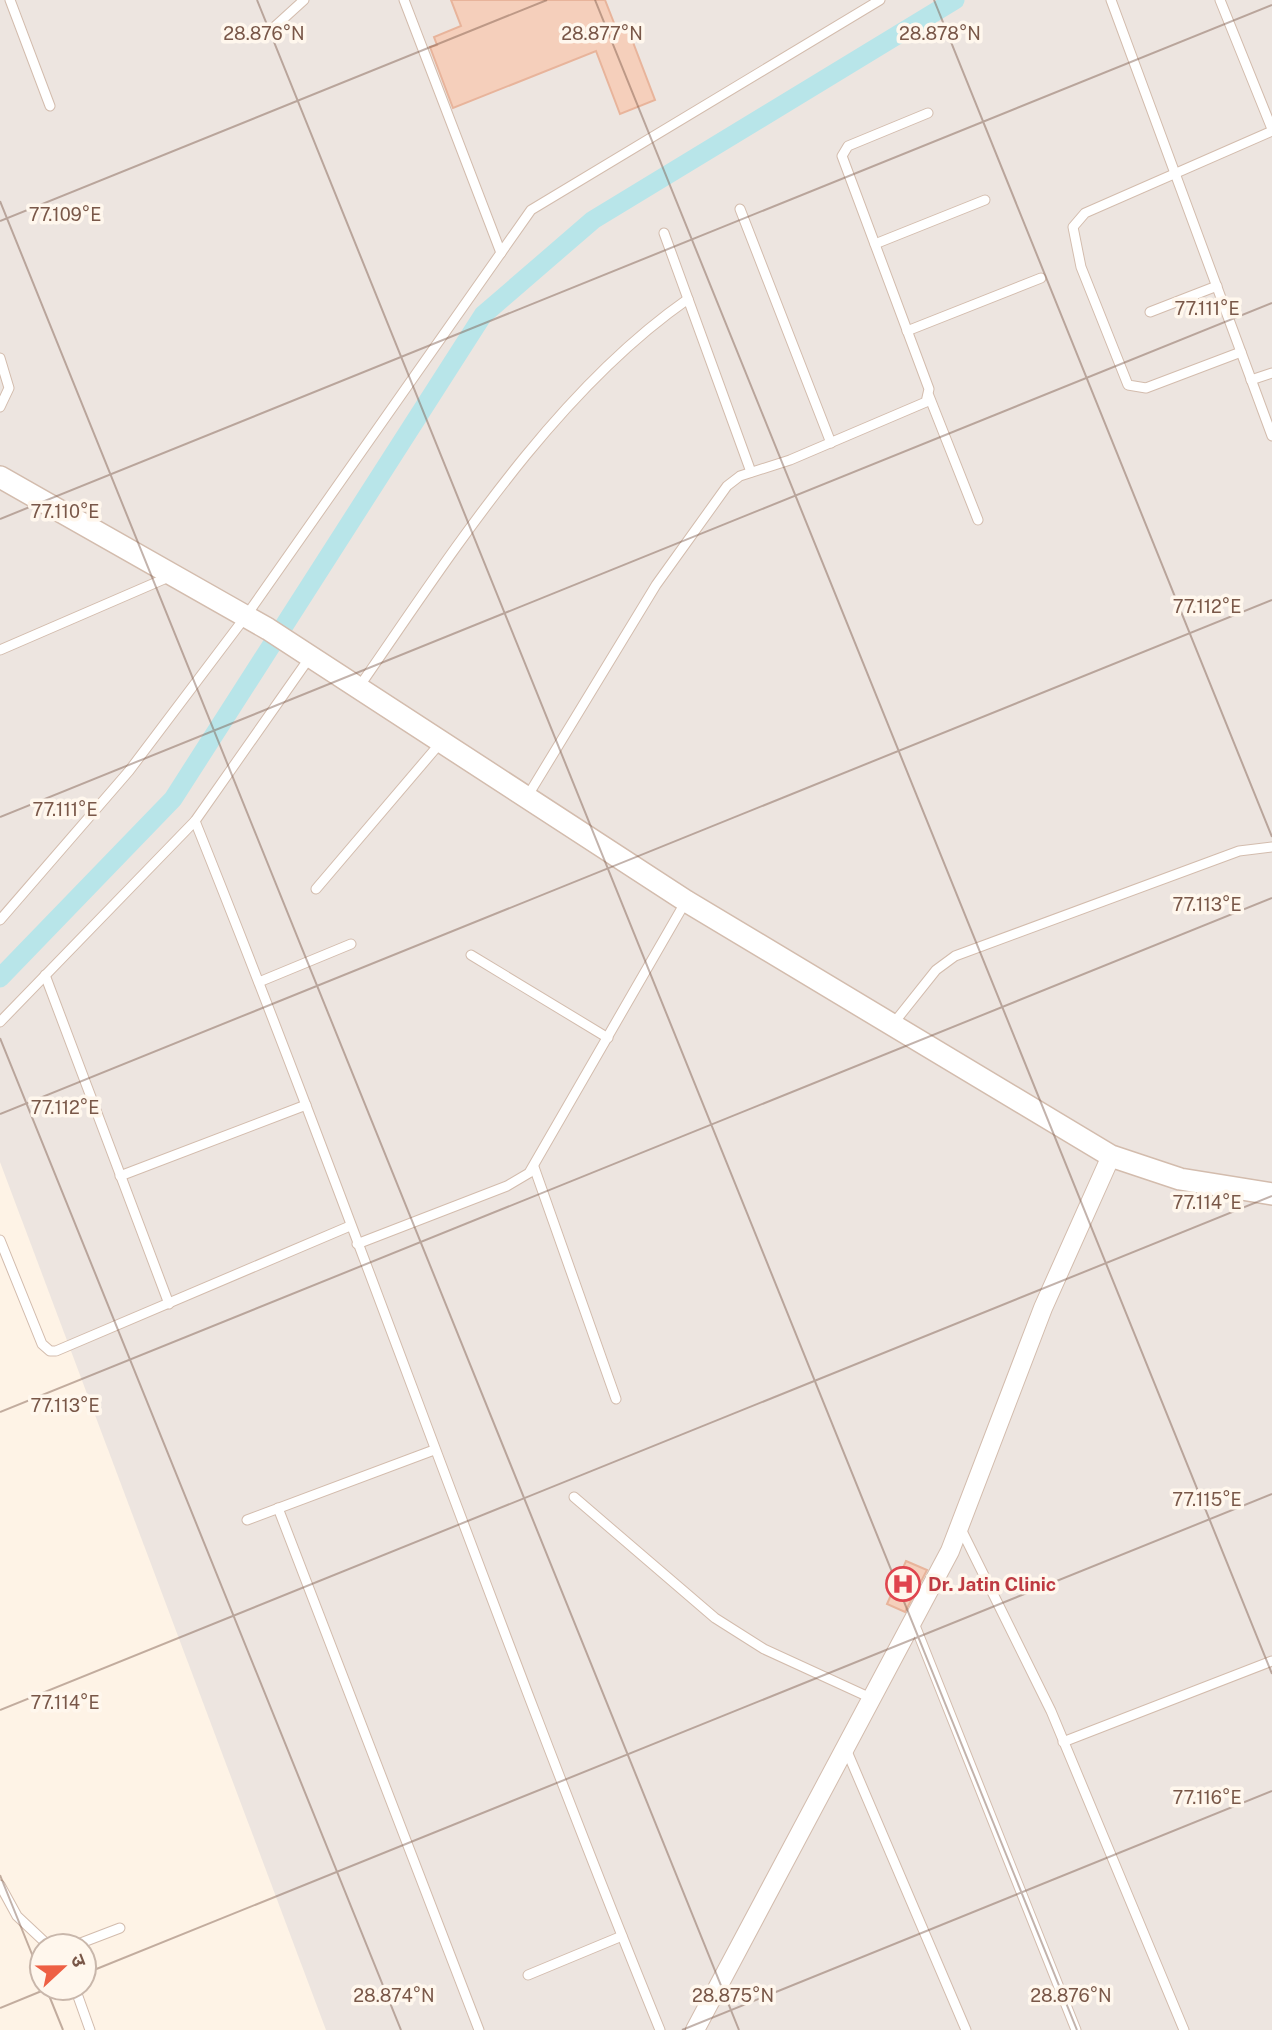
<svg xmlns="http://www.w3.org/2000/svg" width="1272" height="2030" font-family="'Public Sans','Noto Sans Devanagari',sans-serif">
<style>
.industrial{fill:#ede5e0}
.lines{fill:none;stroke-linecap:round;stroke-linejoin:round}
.canal{stroke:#b8e5e9;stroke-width:19}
.building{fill:#f5cfbb;stroke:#e8b49b;stroke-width:2}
.service-casing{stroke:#d3bcad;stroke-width:11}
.minor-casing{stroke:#d3bcad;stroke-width:20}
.tertiary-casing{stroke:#d3bcad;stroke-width:24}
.service{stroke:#fff;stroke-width:9}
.minor{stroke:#fff;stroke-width:18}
.tertiary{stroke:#fff;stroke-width:21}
.ticks{fill:none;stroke:#795748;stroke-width:2;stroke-opacity:0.45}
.labels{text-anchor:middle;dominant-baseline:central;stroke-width:7;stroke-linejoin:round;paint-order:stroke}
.health-label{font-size:19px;font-weight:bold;fill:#be3a42;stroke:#fff7ed;text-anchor:start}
.ticks-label{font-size:18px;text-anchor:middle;fill:#795748;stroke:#fff7ed;stroke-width:7;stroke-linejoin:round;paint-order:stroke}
</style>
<rect width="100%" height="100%" fill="#fef3e6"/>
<!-- industrial -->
<polygon class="industrial" points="0,0 1272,0 1272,2030 326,2030 0,1162"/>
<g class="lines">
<!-- canal -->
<polyline class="canal" points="0,978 173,799 483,315 593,220 955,0"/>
</g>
<!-- building -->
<g class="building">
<polygon points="451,0 605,0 616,28 626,24 655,100 620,114 596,51 453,108 430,47 437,45 434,37 461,26"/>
<polygon points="906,1561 927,1570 905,1612 887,1604"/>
</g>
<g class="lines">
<!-- service casing -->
<g class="service-casing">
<g id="service">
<polyline points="10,0 50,106"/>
<polyline points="404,0 501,253"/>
<polyline points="1111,0 1272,436"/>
<polyline points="1220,0 1272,129"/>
<polyline points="271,30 304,0"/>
<polyline points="740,209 831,443"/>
<polyline points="664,233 751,472"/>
<polyline points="875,244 985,200"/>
<polyline points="1150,312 1217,286"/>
<polyline points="907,331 1041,278"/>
<polyline points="1241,352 1146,388 1128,385 1081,267 1073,227 1085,213 1272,131"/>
<polyline points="0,358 9,388 0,407"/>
<polyline points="1251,380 1272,373"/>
<polyline points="929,396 978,520"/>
<polyline points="0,650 171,576"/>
<path d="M 359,687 C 452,553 553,393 688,299"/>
<polyline points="527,797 656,585 727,486 740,476 790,460 926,402 929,389 842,156 848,146 928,113"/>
<path d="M 195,821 C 356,1222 497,1630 660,2030"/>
<polyline points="316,889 442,741"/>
<polyline points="0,920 129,771 246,616 531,210 880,0"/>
<polyline points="471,955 608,1038"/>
<polyline points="45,975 169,1304"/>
<polyline points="259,982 351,944"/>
<polyline points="0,1022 195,821 310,657"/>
<polyline points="893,1024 936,970 955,956 1239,851 1272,847"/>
<polyline points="534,1167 616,1399"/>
<polyline points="120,1176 306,1105"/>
<polyline points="0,1240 42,1344 50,1351 56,1351 350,1226"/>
<polyline points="357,1244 507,1186 529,1173 686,901"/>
<polyline points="574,1497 715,1618 764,1649 873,1699"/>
<polyline points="278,1508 479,2030"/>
<polyline points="247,1520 434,1450"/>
<polyline points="960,1527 1051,1711 1184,2030"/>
<polyline points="914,1623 1076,2030"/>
<polyline points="1063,1742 1272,1661"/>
<polyline points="846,1749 966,2030"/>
<polyline points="0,1885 17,1916 49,1946"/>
<polyline points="73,1946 120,1928"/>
<polyline points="528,1975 622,1936"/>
<polyline points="75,1988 90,2030"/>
</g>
</g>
<!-- minor casing -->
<g class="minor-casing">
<polyline id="minor" points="695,2030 950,1551 1043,1308 1111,1156"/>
</g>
<!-- tertiary casing -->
<g class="tertiary-casing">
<polyline id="tertiary" points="0,477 268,629 686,901 1111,1156 1180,1179 1272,1194"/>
</g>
<!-- service -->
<use href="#service" class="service"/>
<!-- minor -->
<use href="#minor" class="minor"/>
<!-- tertiary -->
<use href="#tertiary" class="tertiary"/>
</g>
<!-- ticks -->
<path class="ticks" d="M 257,0 L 1077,2030M 595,0 L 1272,1674M 934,0 L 1272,837M 0,201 L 739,2030M 0,221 L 547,0M 0,519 L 1272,5M 0,817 L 1272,303M 0,1038 L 401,2030M 0,1114 L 1272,600M 0,1412 L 1272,898M 0,1710 L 1272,1196M 0,1875 L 42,1979M 84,1974 L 1272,1494M 46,1988 L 63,2030M 0,2008 L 49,1988M 682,2030 L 1272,1791"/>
<!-- icons -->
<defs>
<g id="hospital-ring" transform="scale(1.75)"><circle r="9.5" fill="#fff7ed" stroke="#e0444e" stroke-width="1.5"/><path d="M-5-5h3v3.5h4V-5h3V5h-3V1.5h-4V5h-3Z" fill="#e0444e"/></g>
</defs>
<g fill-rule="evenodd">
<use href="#hospital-ring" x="903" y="1584"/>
</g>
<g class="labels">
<!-- health labels -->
<g class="health-label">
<text x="928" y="1584">Dr. Jatin Clinic</text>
</g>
</g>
<g class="ticks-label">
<text x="264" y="40">28.876°N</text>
<text x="602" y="40">28.877°N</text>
<text x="940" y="40">28.878°N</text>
<text x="65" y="221">77.109°E</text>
<text x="1207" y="315">77.111°E</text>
<text x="65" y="518">77.110°E</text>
<text x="1207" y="613">77.112°E</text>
<text x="65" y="816">77.111°E</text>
<text x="1207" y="911">77.113°E</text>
<text x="65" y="1114">77.112°E</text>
<text x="1207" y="1209">77.114°E</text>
<text x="65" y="1412">77.113°E</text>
<text x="1207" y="1506">77.115°E</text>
<text x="65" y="1709">77.114°E</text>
<text x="1207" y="1804">77.116°E</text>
<text x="394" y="2002">28.874°N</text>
<text x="733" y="2002">28.875°N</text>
<text x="1071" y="2002">28.876°N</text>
</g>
<!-- north arrow -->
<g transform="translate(63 1967) rotate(68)"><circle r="33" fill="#fff7ed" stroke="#c9b7ab" stroke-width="2"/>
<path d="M0-5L12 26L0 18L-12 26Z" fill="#ee6044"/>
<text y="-10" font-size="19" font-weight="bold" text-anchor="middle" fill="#795748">उ</text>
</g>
</svg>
